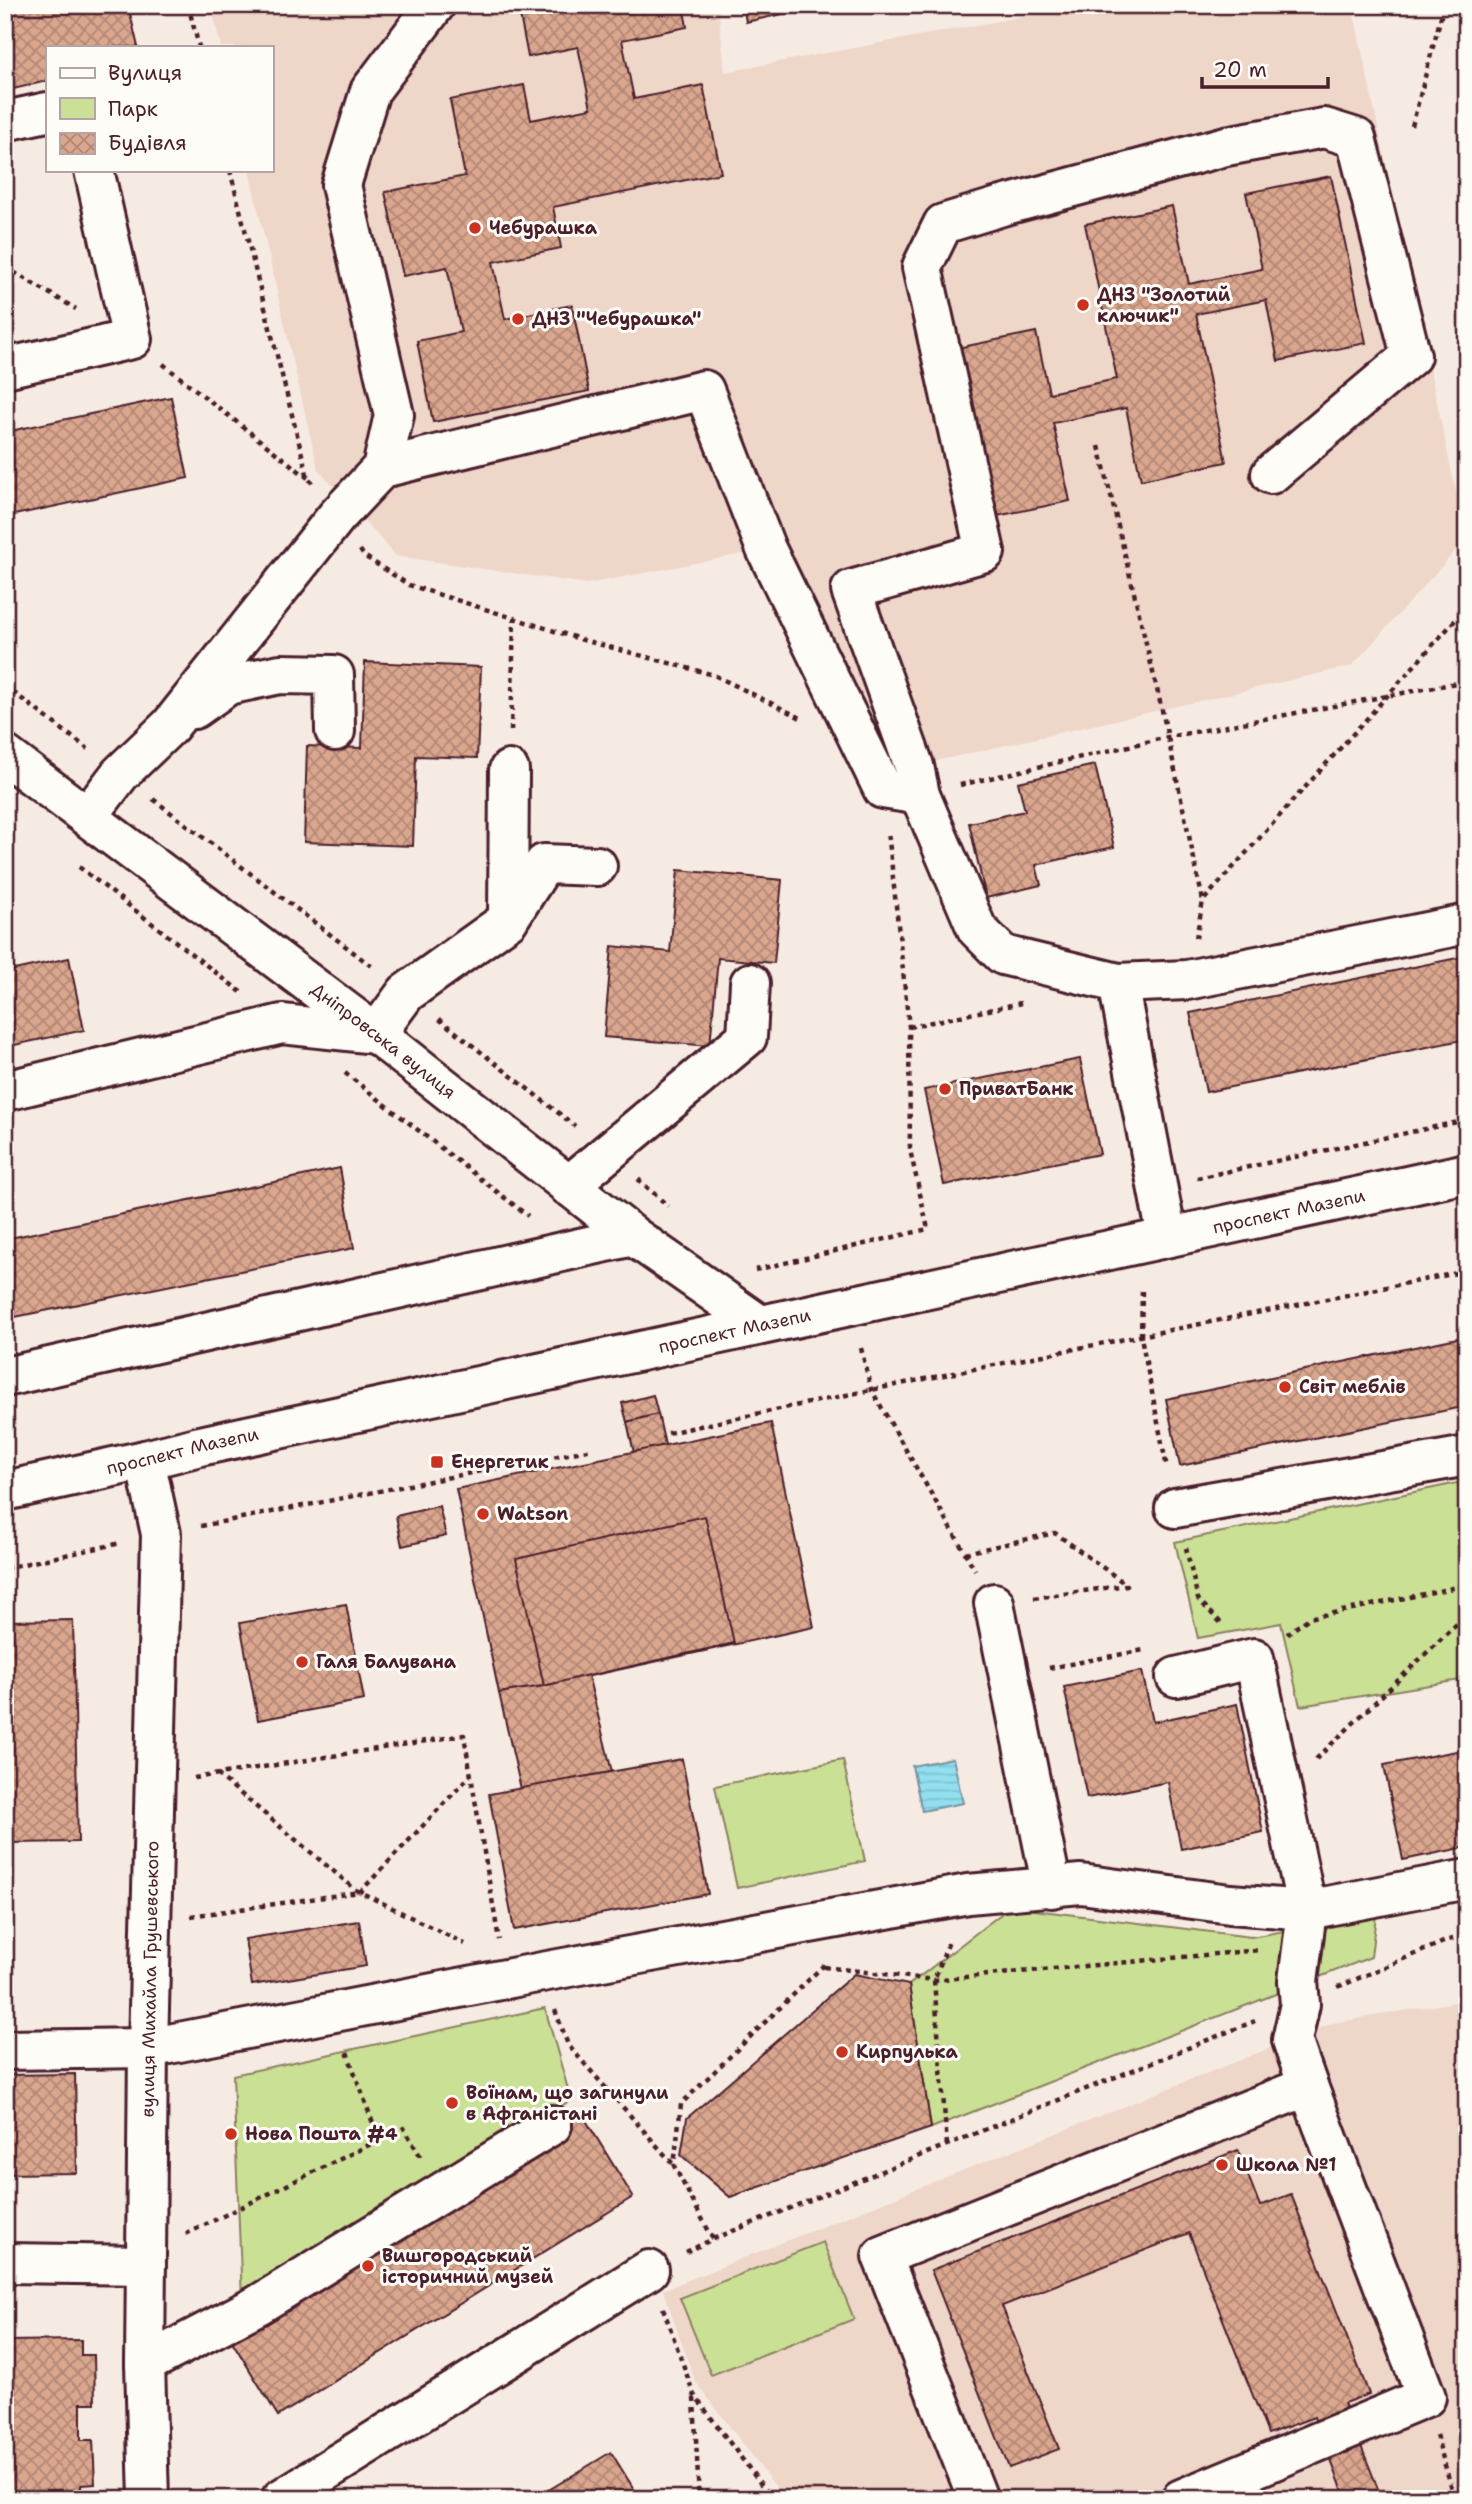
<svg xmlns="http://www.w3.org/2000/svg" width="1472" height="2504" font-family="'Shantell Sans',sans-serif">
<style>
.built{fill:#eed6c9}
.park{fill:#cae095;stroke:#8a8060;stroke-width:2}
.water{fill:url(#water-rules);stroke:#7592a1;stroke-width:2}
.building{fill:url(#building-cross-hatch);stroke:#4a1f2b;stroke-width:2}
.lines{fill:none;stroke-linecap:round;stroke-linejoin:round}
.minor-casing{stroke:#4a1f2b;stroke-width:44}
.path{stroke:#4a1f2b;stroke-width:4.5;stroke-dasharray:5 5;stroke-linecap:butt}
.minor{stroke:#fdfcf7;stroke-width:38}
.poi-dot{fill:#c8321e;stroke:#fdfcf7;stroke-width:2.5}
.labels{text-anchor:middle;dominant-baseline:central;stroke-width:6;stroke-linejoin:round;paint-order:stroke}
.poi-label{font-size:18px;font-weight:bold;fill:#4a1f2b;stroke:#fdfcf7;text-anchor:start}
.street-label{font-size:18px;fill:#4a1f2b;stroke:#fdfcf7}
</style>
<defs>
<pattern id="water-rules" width="6" height="5" patternUnits="userSpaceOnUse" patternTransform="scale(1.75)"><rect width="6" height="5" fill="#91dff0"/><path d="M0 2.5h6" fill="none" stroke="#7fbfce"/></pattern>
<pattern id="building-cross-hatch" width="8" height="8" patternUnits="userSpaceOnUse" patternTransform="scale(1.75)"><rect width="8" height="8" fill="#daa68e"/><path d="M0 0l8 8M0 8l8-8" fill="none" stroke="#b38774"/></pattern>
</defs>
<rect width="100%" height="100%" fill="#f6ebe2"/>
<filter id="ink" filterUnits="userSpaceOnUse"><feTurbulence type="fractalNoise" baseFrequency=".0143" numOctaves="2"/><feDisplacementMap in="SourceGraphic" scale="14" xChannelSelector="R" yChannelSelector="G"/><feConvolveMatrix kernelMatrix="1 2 1 2 8 2 1 2 1" color-interpolation-filters="sRGB"/></filter>
<g filter="url(#ink)">
<!-- built -->
<g class="built">
<polygon points="211,5 718,5 725,72 1085,5 1352,5 1466,539 1352,666 914,766 866,738 778,547 587,584 396,556 318,469 249,170 271,170 271,47 221,47"/>
<polygon points="1467,2000 1467,2499 785,2499 695,2381 663,2290 1333,2023"/>
</g>
<!-- park -->
<g class="park">
<polygon points="1467,1481 1467,1679 1300,1706 1281,1623 1198,1638 1175,1542"/>
<polygon points="843,1760 865,1861 737,1888 715,1786"/>
<polygon points="1010,1907 1251,1937 1376,1915 1371,1957 931,2128 909,1985"/>
<polygon points="545,2008 571,2100 242,2301 233,2075"/>
<polygon points="823,2242 854,2319 711,2375 680,2298"/>
</g>
<!-- water -->
<polygon class="water" points="953,1758 963,1803 922,1811 912,1766"/>
<!-- building -->
<g class="building">
<polygon points="18,5 128,5 138,47 47,47 47,81 5,91 5,8"/>
<polygon points="518,5 683,5 687,27 622,40 634,99 703,85 721,173 553,207 561,248 493,262 505,319 572,305 589,391 433,422 417,341 461,332 447,267 403,276 385,192 465,176 450,100 524,85 531,120 591,108 578,47 528,57"/>
<polygon points="743,5 824,5 746,22"/>
<polygon points="1331,176 1366,343 1278,361 1266,300 1196,314 1226,462 1141,480 1126,408 1053,423 1070,501 987,518 952,349 1036,332 1049,393 1117,379 1085,224 1172,206 1189,284 1262,269 1246,193"/>
<polygon points="171,397 188,478 5,517 5,432"/>
<polygon points="365,662 481,667 477,758 416,756 413,846 304,842 307,746 362,748"/>
<polygon points="1095,765 1114,847 1036,865 1041,885 986,898 969,823 1025,811 1018,782"/>
<polygon points="678,870 782,880 774,963 718,958 710,1046 604,1037 612,946 670,952"/>
<polygon points="1467,956 1467,1039 1206,1092 1190,1013"/>
<polygon points="69,958 84,1030 5,1047 5,972"/>
<polygon points="1080,1059 1100,1154 944,1185 924,1090"/>
<polygon points="340,1168 354,1248 5,1319 5,1239"/>
<polygon points="1467,1336 1467,1406 1180,1466 1166,1399"/>
<polygon points="653,1395 658,1414 627,1422 622,1403"/>
<polygon points="658,1414 665,1445 634,1453 627,1422"/>
<polygon points="771,1423 814,1627 544,1686 499,1693 456,1489"/>
<polygon points="439,1506 446,1536 402,1546 396,1516"/>
<polygon points="705,1516 734,1643 544,1686 516,1559"/>
<polygon points="346,1604 364,1700 258,1720 240,1623"/>
<polygon points="73,1620 78,1842 9,1843 5,1621"/>
<polygon points="1142,1671 1153,1722 1237,1704 1263,1832 1181,1849 1168,1782 1087,1798 1064,1687"/>
<polygon points="588,1675 612,1772 521,1789 499,1693 544,1686"/>
<polygon points="1467,1749 1467,1847 1403,1860 1384,1765"/>
<polygon points="682,1759 708,1894 514,1930 489,1794"/>
<polygon points="359,1921 366,1966 252,1985 245,1939"/>
<polygon points="854,1974 909,1985 931,2128 730,2197 681,2155 687,2118"/>
<polygon points="75,2074 77,2173 5,2174 5,2075"/>
<polygon points="582,2114 633,2197 278,2416 227,2333"/>
<polygon points="1238,2150 1260,2206 1291,2194 1369,2394 1344,2403 1382,2499 1346,2499 1314,2417 1268,2434 1189,2233 1002,2306 1059,2449 1009,2468 931,2270"/>
<polygon points="81,2340 81,2355 94,2355 95,2403 81,2403 81,2440 93,2440 95,2484 81,2485 81,2499 6,2499 5,2341"/>
<polygon points="611,2452 640,2499 534,2499"/>
</g>
<g class="lines">
<!-- minor casing -->
<g class="minor-casing">
<g id="minor">
<polyline points="5,121 47,112"/>
<polyline points="5,368 132,339 94,170"/>
<polyline points="382,468 704,390 766,549 883,789 920,795"/>
<polyline points="194,709 228,685 280,674 334,675 335,731"/>
<path id="s1" d="M 5,755 L 376,1034 L 633,1236 L 760,1325"/>
<polyline points="88,816 120,774 170,726 337,516 382,468 394,415 341,185 370,91 435,5"/>
<polyline points="508,920 544,864 597,866"/>
<polyline points="1118,983 1187,980 1467,924"/>
<polyline points="5,1091 282,1024 376,1034 406,993 508,920 509,770"/>
<polyline points="568,1186 747,1037 750,983"/>
<polyline points="1167,1237 1118,983 1003,955 977,929 920,795 914,766 851,590 985,552 922,267 943,224 1002,206 1226,146 1324,128 1356,138 1411,356 1271,474"/>
<polyline points="5,1377 633,1236"/>
<polyline points="145,1460 161,1534 148,2048 145,2364 149,2499"/>
<path id="s2" d="M 5,1491 L 145,1460 L 200,1446 L 1467,1173"/>
<polyline points="1175,1508 1467,1456"/>
<polyline points="994,1603 1052,1888"/>
<polyline points="1176,1677 1254,1658 1307,1910 1298,1981 1300,2004 1292,2040 1308,2086"/>
<polyline points="5,2050 148,2048 542,1972 968,1894 1081,1884 1230,1904 1307,1910 1467,1879"/>
<polyline points="5,2263 146,2265"/>
<polyline points="145,2364 258,2305 552,2125"/>
<polyline points="281,2499 649,2270"/>
<polyline points="978,2499 882,2256 1308,2086 1426,2397 1181,2499"/>
</g>
</g>
<!-- path -->
<g class="path">
<polyline points="188,5 199,47"/>
<polyline points="1412,126 1444,5"/>
<polyline points="230,170 308,478 312,483"/>
<polyline points="5,267 76,309"/>
<polyline points="163,364 308,478"/>
<polyline points="1099,446 1162,710 1203,901"/>
<polyline points="360,550 364,556 409,585 583,640 714,675 803,719"/>
<polyline points="5,686 88,749"/>
<polyline points="511,731 514,619"/>
<polyline points="960,785 1168,737 1467,681"/>
<polyline points="153,799 374,968"/>
<polyline points="79,867 241,992"/>
<polyline points="1196,938 1203,901 1467,607"/>
<polyline points="439,1019 575,1126"/>
<polyline points="909,1027 1021,1003"/>
<polyline points="345,1073 528,1216"/>
<polyline points="1197,1178 1467,1120"/>
<polyline points="638,1179 668,1206"/>
<polyline points="755,1270 928,1229 910,1150 909,1027 888,831"/>
<polyline points="1142,1291 1141,1337 1167,1468"/>
<polyline points="861,1348 871,1389 975,1570"/>
<path d="M 668,1433 C 933,1375 1200,1325 1467,1271"/>
<polyline points="201,1526 593,1449"/>
<polyline points="1186,1548 1198,1599 1221,1623"/>
<polyline points="965,1553 1055,1533 1127,1585 1034,1598"/>
<polyline points="5,1568 121,1543"/>
<polyline points="1287,1634 1309,1618 1467,1585"/>
<polyline points="1049,1668 1144,1650"/>
<polyline points="1316,1759 1467,1614"/>
<polyline points="217,1774 356,1890 465,1944"/>
<polyline points="194,1778 464,1735 499,1940"/>
<polyline points="191,1916 360,1892 470,1776"/>
<polyline points="824,1967 934,1980 1259,1950"/>
<polyline points="1338,1987 1448,1940 1467,1936"/>
<polyline points="555,2010 568,2045 674,2165"/>
<polyline points="347,2052 379,2140"/>
<polyline points="947,2145 934,1980 950,1939"/>
<polyline points="186,2234 404,2128 422,2159"/>
<polyline points="713,2239 674,2166 681,2104 825,1964"/>
<polyline points="686,2252 713,2239 1255,2021"/>
<polyline points="663,2308 694,2395 772,2499"/>
<polyline points="694,2398 699,2499"/>
<polyline points="1436,2435 1455,2499"/>
</g>
<!-- minor -->
<use href="#minor" class="minor"/>
</g>
</g>
<!-- markers -->
<g class="poi-dot">
<circle cx="475" cy="228" r="7"/>
<circle cx="1083" cy="305" r="7"/>
<circle cx="518" cy="319" r="7"/>
<circle cx="945" cy="1089" r="7"/>
<circle cx="1285" cy="1387" r="7"/>
<rect x="430" y="1455" width="14" height="14" rx="3.5"/>
<circle cx="483" cy="1514" r="7"/>
<circle cx="302" cy="1662" r="7"/>
<circle cx="842" cy="2052" r="7"/>
<circle cx="452" cy="2103" r="7"/>
<circle cx="231" cy="2134" r="7"/>
<circle cx="1222" cy="2165" r="7"/>
<circle cx="368" cy="2266" r="7"/>
</g>
<g class="labels">
<!-- poi labels -->
<g class="poi-label">
<text x="489" y="228">Чебурашка</text>
<text x="1097" y="295">ДНЗ "Золотий<tspan x="1097" dy="21">ключик"</tspan></text>
<text x="532" y="319">ДНЗ "Чебурашка"</text>
<text x="959" y="1089">ПриватБанк</text>
<text x="1299" y="1387">Світ меблів</text>
<text x="451" y="1462">Енергетик</text>
<text x="497" y="1514">Watson</text>
<text x="316" y="1662">Галя Балувана</text>
<text x="856" y="2052">Кирпулька</text>
<text x="466" y="2093">Воїнам, що загинули<tspan x="466" dy="21">в Афганістані</tspan></text>
<text x="245" y="2134">Нова Пошта #4</text>
<text x="1236" y="2165">Школа №1</text>
<text x="382" y="2256">Вишгородський<tspan x="382" dy="21">історичний музей</tspan></text>
</g>
<!-- street labels -->
<g class="street-label">
<text stroke="none"><textPath href="#s1" startOffset="474">Дніпровська вулиця</textPath></text>
<text stroke="none"><textPath href="#s2" startOffset="1314">проспект Мазепи</textPath></text>
<text stroke="none"><textPath href="#s2" startOffset="747">проспект Мазепи</textPath></text>
<text stroke="none"><textPath href="#s2" startOffset="182">проспект Мазепи</textPath></text>
<text transform="translate(150 1979) rotate(-89)">вулиця Михайла Грушевського</text>
</g>
</g>
<!-- margin -->
<rect width="1472" height="2504" fill="none" stroke="#fdfcf7" stroke-width="28"/>
<rect x="14" y="14" width="1444" height="2476" fill="none" stroke="#4a1f2b" stroke-width="2.5" filter="url(#ink)"/>
<!-- legend -->
<rect x="46" y="46" width="228" height="126" fill="#fdfcf7" stroke="#b5a4a5" stroke-width="2"/>
<rect x="60" y="68" width="35" height="10" fill="#fdfcf7" stroke="#b5a4a5" stroke-width="2"/>
<text x="108" y="80" font-size="21" fill="#4a1f2b">Вулиця</text>
<rect x="60" y="98" width="35" height="21" fill="#cae095" stroke="#b5a4a5" stroke-width="2"/>
<text x="108" y="116" font-size="21" fill="#4a1f2b">Парк</text>
<rect x="60" y="133" width="35" height="21" fill="url(#building-cross-hatch)" stroke="#b5a4a5" stroke-width="2"/>
<text x="108" y="150" font-size="21" fill="#4a1f2b">Будівля</text>
<!-- scale -->
<path d="M1202 77v10h126v-10" fill="none" stroke="#4a1f2b" stroke-width="3.5"/>
<text x="1213" y="77" font-size="21" fill="#4a1f2b" stroke="#fdfcf7" stroke-width="5" paint-order="stroke">20 m</text>
</svg>
